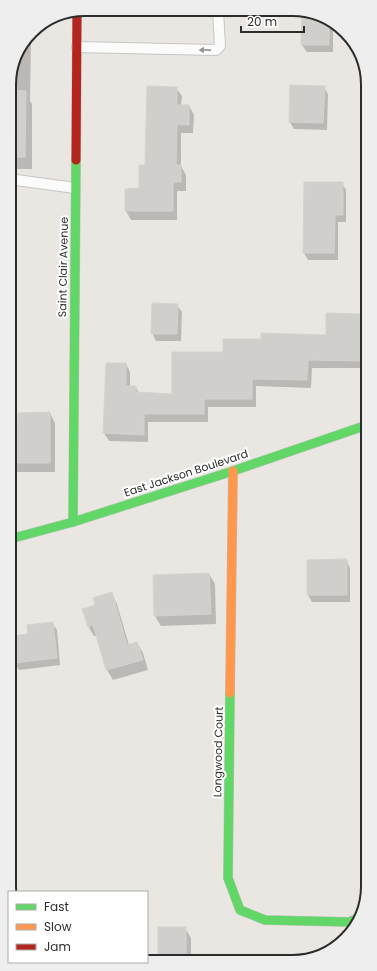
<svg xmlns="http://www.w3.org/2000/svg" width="377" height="971" font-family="Poppins,sans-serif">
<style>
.shadow{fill:#0003}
.building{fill:#d1cfcc;stroke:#d5d3cf}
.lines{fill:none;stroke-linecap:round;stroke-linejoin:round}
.lane-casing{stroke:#c6c6c5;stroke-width:12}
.fast-casing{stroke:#c6c6c5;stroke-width:10}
.slow-casing{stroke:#c6c6c5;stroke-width:10}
.jam-casing{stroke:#c6c6c5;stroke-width:10}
.lane{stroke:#fcfbfb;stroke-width:10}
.fast{stroke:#63d668;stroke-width:9}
.slow{stroke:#ff974d;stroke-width:9}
.jam{stroke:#b3261e;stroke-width:9}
.oneway{fill:#949494}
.labels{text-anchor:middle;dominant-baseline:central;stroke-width:4;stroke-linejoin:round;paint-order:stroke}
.street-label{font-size:11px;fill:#2c2c2c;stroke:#fff}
.rim{fill:none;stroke:#2c2c2c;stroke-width:2}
</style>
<rect width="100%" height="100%" fill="#eae7e3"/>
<!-- shadow -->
<g class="shadow">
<polygon points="303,10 307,11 333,24 333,52 307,52 302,45"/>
<polygon points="33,30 33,41 31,41 30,101 32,104 32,169 9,169 9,80 17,51"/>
<polygon points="324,87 328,94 327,130 294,129 290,122"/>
<polygon points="176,88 182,96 181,106 189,106 194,115 193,133 181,133 181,166 186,175 186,191 177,191 177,220 131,220 126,211 140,189 146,166"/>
<polygon points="342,183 346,190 346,222 338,222 338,260 308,260 304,253"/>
<polygon points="177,305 182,312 181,341 156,341 152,333"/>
<polygon points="361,315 366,322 366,368 312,368 311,388 256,386 256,407 208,407 208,422 148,422 148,442 109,441 104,433 107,364 126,364 130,372 130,387 136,387 139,393 173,395 224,353 262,340 327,336"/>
<polygon points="50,413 55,423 55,472 10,472 10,427 19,427"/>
<polygon points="346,560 350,568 350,602 312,602 308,595"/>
<polygon points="209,574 215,584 216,624 161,626 155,616 154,576"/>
<polygon points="112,594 117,604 129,645 137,643 143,653 148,670 113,680 107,670 97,636 94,636 88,626 96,606"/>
<polygon points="52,623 57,630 60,665 19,670 15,663 29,635"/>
<polygon points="185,928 191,938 191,957 218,957 220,960 147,960 147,956 159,956"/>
</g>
<!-- building -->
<g class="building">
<polygon points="302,10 307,11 329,22 329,45 301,45"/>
<polygon points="290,85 325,86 323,123 289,122"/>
<polygon points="147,86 177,87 177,105 189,105 189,125 177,124 176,165 181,165 181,182 173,182 173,211 125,211 125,189 139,188 139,165 145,165"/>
<polygon points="9,90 26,91 25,157 9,157"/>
<polygon points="304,182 343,182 343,215 335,215 334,253 303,253"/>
<polygon points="152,303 178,304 177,334 151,334"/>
<polygon points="326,313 361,314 361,335 366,335 366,361 308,360 307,380 252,379 252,399 204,399 204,414 144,414 144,435 103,433 106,363 126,363 126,386 136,386 136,392 172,394 172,352 223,352 223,339 261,339 261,333 326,335"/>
<polygon points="50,412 50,463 17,463 18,413"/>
<polygon points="347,559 347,595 307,595 307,560"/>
<polygon points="209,573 211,614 154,616 153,575"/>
<polygon points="112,592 127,645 137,642 143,660 106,670 93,625 88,627 82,609 95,605 93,598"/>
<polygon points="53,622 57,658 14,663 11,636 28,634 27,625"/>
<rect x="158" y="927" width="28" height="33"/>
</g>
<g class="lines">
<!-- lane casing -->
<g class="lane-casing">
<g id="lane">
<polyline points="77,47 216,50 220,46 218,10"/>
<polyline points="9,179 75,188"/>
</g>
</g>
<!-- fast casing -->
<g class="fast-casing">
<g id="fast">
<polyline points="73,522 76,160"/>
<polyline points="10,539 73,522 233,471 367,425"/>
<polyline points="230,693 228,878 240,910 265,920 349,922 358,918"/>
</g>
</g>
<!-- slow casing -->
<g class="slow-casing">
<polyline id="slow" points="230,693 233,471"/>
</g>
<!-- jam casing -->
<g class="jam-casing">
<polyline id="jam" points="76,160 77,12"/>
</g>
<!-- lane -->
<use href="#lane" class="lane"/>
<!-- fast -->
<use href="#fast" class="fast"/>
<!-- slow -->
<use href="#slow" class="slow"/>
<!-- jam -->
<use href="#jam" class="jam"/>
</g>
<!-- one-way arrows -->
<defs><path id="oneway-solid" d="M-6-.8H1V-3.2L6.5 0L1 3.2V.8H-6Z"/></defs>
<use class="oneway" href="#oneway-solid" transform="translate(205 50) rotate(-179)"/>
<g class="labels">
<!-- street labels -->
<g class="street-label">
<text transform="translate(63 267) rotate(-89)">Saint Clair Avenue</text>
<text transform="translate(186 473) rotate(-18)">East Jackson Boulevard</text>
<text transform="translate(218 752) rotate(-89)">Longwood Court</text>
</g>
</g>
<!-- crop -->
<path d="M0 0H377V971H0ZM85 16H292A69 69 0 0 1 361 85V886A69 69 0 0 1 292 955H85A69 69 0 0 1 16 886V85A69 69 0 0 1 85 16Z" fill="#eee" fill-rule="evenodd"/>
<path class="rim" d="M85 16H292A69 69 0 0 1 361 85V886A69 69 0 0 1 292 955H85A69 69 0 0 1 16 886V85A69 69 0 0 1 85 16Z"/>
<!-- legend -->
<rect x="8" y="891" width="140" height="72" fill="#ffffff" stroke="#ababab"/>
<rect x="16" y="904" width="20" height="6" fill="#63d668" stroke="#ababab"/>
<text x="44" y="911" font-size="12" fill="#2c2c2c">Fast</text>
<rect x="16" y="924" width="20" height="6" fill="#ff974d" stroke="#ababab"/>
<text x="44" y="931" font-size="12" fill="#2c2c2c">Slow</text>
<rect x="16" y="944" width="20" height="6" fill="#b3261e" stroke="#ababab"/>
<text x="44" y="951" font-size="12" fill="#2c2c2c">Jam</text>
<!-- scale -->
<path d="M241 26v6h63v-6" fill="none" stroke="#2c2c2c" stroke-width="2"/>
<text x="247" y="26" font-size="12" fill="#2c2c2c" stroke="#ffffff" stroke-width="3" paint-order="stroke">20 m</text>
</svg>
